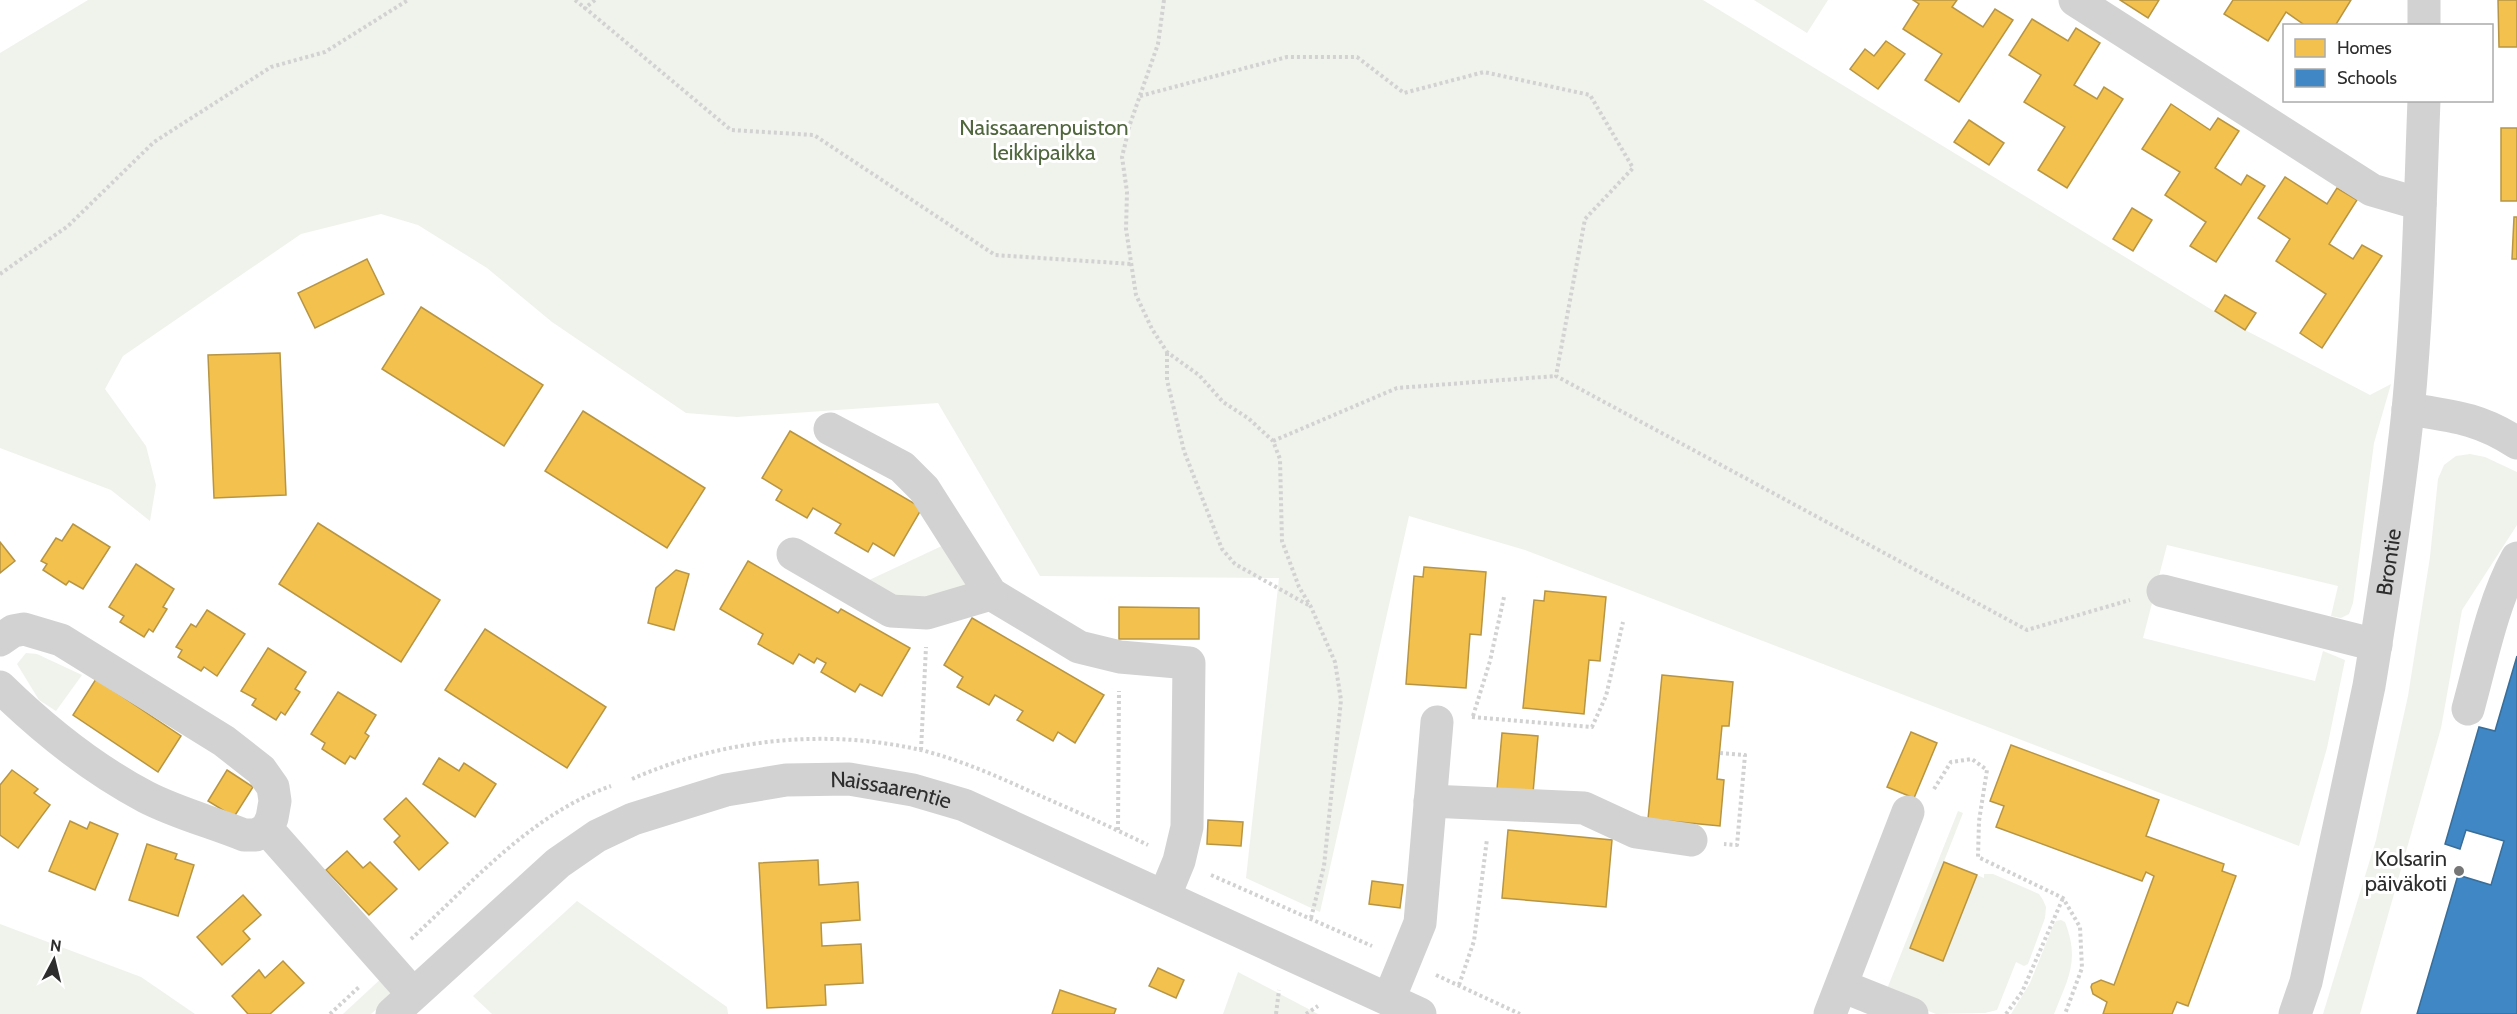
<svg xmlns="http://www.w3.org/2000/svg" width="2517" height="1014" font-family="Cabin,sans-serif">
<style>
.green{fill:#f0f3ec}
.homes{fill:#f2c14e;stroke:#b79544;stroke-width:1.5}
.schools{fill:#3f88c5;stroke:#3a6d97;stroke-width:1.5}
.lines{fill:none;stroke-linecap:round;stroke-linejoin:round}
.path{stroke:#d2d2d2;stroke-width:4;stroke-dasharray:3 3;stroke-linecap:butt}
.minor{stroke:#d2d2d2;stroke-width:33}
.poi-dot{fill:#767676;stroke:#fff;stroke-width:2}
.labels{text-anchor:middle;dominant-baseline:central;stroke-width:6;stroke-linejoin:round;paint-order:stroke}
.park-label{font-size:22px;fill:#50663d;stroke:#fff}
.street-label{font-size:22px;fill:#2d2d2d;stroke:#fff}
.poi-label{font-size:22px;fill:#2d2d2d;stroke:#fff;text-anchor:end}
</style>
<rect width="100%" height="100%" fill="#fff"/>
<!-- green -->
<g class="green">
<polygon points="88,0 1703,0 2245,330 2370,395 2391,384 2374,443 2353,603 2349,614 2341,618 2331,616 2338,586 2167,545 2143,638 2315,681 2323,651 2345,660 2327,748 2299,846 1525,550 1409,516 1320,912 1246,878 1279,578 1040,576 938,403 737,417 686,413 552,322 487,268 418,225 381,214 301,234 123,356 105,389 146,446 156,485 150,521 111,490 0,448 0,53"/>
<polygon points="1754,0 1828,0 1807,33"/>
<polygon points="2470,454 2485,457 2517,472 2517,525 2462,610 2441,728 2360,1014 2323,1014 2376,840 2408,696 2430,557 2438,479 2444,465 2456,456"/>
<polygon points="946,544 974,592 927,604 877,592 865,582"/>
<polygon points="26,653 37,654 82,675 56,711 39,700 17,664"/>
<polygon points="1958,811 1963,813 1910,948 1943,961 1977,875 1984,878 1984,874 1993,874 2039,894 2043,900 2046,907 2045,918 2028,964 2024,966 2016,962 1997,1010 1985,1013 1936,1014 1885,994"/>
<polygon points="577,901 727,1007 728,1014 492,1014 473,996"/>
<path d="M 2061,920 L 2065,922 C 2080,961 2068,978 2054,1014 L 2011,1014 L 2030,983 L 2053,926 L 2056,921 Z"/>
<polygon points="0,924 141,977 195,1014 0,1014"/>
<polygon points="1238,972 1318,1014 1223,1014"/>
<polygon points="384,976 397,991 371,1014 343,1014"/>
</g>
<!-- homes -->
<g class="homes">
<polygon points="1913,0 1957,0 1952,7 1983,27 1995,9 2013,20 1959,102 1925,80 1942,54 1903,29 1919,4"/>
<polygon points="2120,0 2159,0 2148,18"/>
<polygon points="2233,0 2351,0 2335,26 2306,26 2286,12 2268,41 2224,14"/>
<polygon points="2498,0 2517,0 2517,47 2499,47"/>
<polygon points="2032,19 2068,41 2076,28 2100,43 2074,85 2097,99 2104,87 2123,99 2067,188 2038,170 2065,127 2024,102 2041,75 2009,55"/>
<polygon points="1886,41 1905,54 1878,89 1850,69 1865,49 1874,56"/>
<polygon points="2171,104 2210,130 2218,118 2239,131 2215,168 2241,185 2247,175 2265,186 2216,262 2190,246 2206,222 2165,195 2180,172 2142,149"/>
<polygon points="1969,120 2004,143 1989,165 1954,142"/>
<rect x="2501" y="128" width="16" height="73"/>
<polygon points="2285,177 2327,204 2337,188 2357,200 2329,244 2353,259 2362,245 2382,256 2322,348 2300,333 2326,294 2276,261 2290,239 2258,218"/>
<polygon points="2132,208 2152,220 2133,251 2113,239"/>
<polygon points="2514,217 2517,217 2517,259 2512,259"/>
<polygon points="367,259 384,294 315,328 298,293"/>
<polygon points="2225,295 2256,313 2245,330 2215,311"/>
<polygon points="421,307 543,385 504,446 382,369"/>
<polygon points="280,353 286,495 214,498 208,355"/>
<polygon points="583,411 705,488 667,548 545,471"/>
<polygon points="790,431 922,508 894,556 873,543 868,552 835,533 841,524 813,508 807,518 776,500 782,490 762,478"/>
<polygon points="318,523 440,600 401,662 279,584"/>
<polygon points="73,524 110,547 83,589 69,581 66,585 43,570 47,564 41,561 56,538 62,541"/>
<polygon points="0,542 15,561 0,573"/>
<polygon points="748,561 838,613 841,609 910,648 882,696 860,684 855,692 821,672 826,663 817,658 814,663 799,654 793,664 758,644 763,634 720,609"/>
<polygon points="136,564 174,589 163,607 167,609 153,632 149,629 144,637 120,622 124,616 109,607"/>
<polygon points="1424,567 1486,572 1481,635 1470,634 1466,688 1406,684 1414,576 1423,577"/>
<polygon points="676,570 689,574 674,630 648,623 656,588"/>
<polygon points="1545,591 1606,597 1600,661 1589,660 1584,714 1523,708 1534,600 1544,601"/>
<polygon points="1119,607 1199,608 1199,639 1119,639"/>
<polygon points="207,610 245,634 217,676 204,667 201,671 178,657 182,650 176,647 191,624 196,627"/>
<polygon points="972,618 1104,695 1075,743 1058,732 1053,741 1017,720 1023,711 995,695 989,705 957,687 963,677 944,665"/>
<polygon points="485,629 606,707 567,768 445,690"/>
<polygon points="268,648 306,672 295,689 300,692 285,715 281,712 276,720 252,705 256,699 241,691"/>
<polygon points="1662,675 1733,682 1729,726 1722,726 1717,779 1724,780 1720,826 1648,819"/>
<polygon points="96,679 181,736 158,772 73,715"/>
<polygon points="338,692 376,715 365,733 369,736 355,759 350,756 345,764 322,749 325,743 311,734"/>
<polygon points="1911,732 1937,743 1914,798 1887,787"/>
<polygon points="1502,733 1538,736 1533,793 1497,789"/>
<polygon points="2011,745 2159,800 2146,836 2224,864 2222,871 2236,876 2188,1006 2177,1002 2172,1014 2103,1014 2107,1002 2093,994 2091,987 2092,984 2101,980 2114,985 2154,876 2146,872 2142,881 1996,827 2004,806 1990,801"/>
<polygon points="439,758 459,771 464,763 496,784 475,817 423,784"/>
<polygon points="12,770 38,789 34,793 50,805 18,848 0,835 0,785"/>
<polygon points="227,770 253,787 234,817 208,801"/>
<polygon points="406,798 448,843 419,870 394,842 400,836 384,819"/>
<polygon points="1208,820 1243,822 1241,846 1207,844"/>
<polygon points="70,821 87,829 90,822 118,834 95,890 49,871"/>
<polygon points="1508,830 1612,840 1606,907 1502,898"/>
<polygon points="147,844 177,854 175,859 194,865 178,916 129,900"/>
<polygon points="347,851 363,868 370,862 397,889 369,915 326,870"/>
<polygon points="818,860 819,885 858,882 860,920 821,923 822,946 861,944 863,983 825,985 826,1005 767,1008 759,863"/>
<polygon points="1944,862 1977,875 1943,961 1910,948"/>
<polygon points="1372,881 1403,885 1400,908 1369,904"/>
<polygon points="243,895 261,915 243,931 250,939 222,965 197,937"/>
<polygon points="283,961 304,983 270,1014 248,1014 232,996 259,970 265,978"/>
<polygon points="1158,968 1184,980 1176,998 1149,986"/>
<polygon points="1060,990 1116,1009 1114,1014 1052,1014"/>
</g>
<!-- schools -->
<polygon class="schools" points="2517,656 2517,1014 2417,1014 2458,875 2491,885 2504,841 2466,830 2460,849 2445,844 2479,727 2495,731"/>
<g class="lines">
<!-- path -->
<g class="path">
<polyline points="575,0 585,8"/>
<polyline points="595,0 585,8 731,130 814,135 995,255 1132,264"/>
<polyline points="1164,0 1158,44 1130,124 1122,157 1127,192 1126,229 1136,295 1152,329 1167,352 1199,375 1223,402 1248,418 1273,441 1280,459 1282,541 1299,587 1311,607 1335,662 1341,700 1324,866 1311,918"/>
<polyline points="1140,96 1287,57 1357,57 1404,93 1484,72 1590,95 1633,168 1585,219 1556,376 2027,630 2130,600"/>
<polyline points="0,274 68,226 154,142 271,67 325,52 408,0"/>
<polyline points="1167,353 1167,380 1184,451 1222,549 1235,564 1310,606"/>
<polyline points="1273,441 1397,388 1556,376"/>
<polyline points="1473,716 1490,661 1504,597"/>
<polyline points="1472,717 1592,727 1606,696 1623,622"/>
<polyline points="921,750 926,647"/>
<polyline points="1720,753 1745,755 1737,845 1724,844"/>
<path d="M 632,779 C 723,739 824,728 921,750 C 961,760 999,777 1036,794 C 1073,810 1111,827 1148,845"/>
<polyline points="1934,789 1951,762 1972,759 1987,770 1979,821 1978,857 2063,898 2080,927 2082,968 2065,1014"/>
<polyline points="1118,830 1119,691"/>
<polyline points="1211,875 1372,946"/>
<path d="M 411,939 C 472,883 531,814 611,786"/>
<polyline points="1436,975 1520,1014"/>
<polyline points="1459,985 1474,941 1487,839"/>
<polyline points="330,1014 359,987"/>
<polyline points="1276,1014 1279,990"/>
<polyline points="1306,1014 1318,1006"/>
<polyline points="2006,1014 2022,992 2063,898"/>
</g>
<!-- minor -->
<g class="minor">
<polyline points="2075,0 2372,190 2420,204"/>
<polyline points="2424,26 2424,0"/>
<path d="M 2408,409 C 2452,416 2479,418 2517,443"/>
<polyline points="830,429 902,467 924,489 991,594 1079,647 1120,657 1189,663 1187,827 1179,861 1165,895"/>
<polyline points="793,554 891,611 927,613 991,594"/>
<polyline points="2163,591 2376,645"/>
<path d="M 0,640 L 13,631 L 24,629 L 61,640 L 224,741 L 261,770 L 273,787 L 275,801 L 272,818 L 267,829 L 256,835 L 244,835 C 212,822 177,813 146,797 C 93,769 43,729 0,687"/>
<path d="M 2468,709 C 2481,662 2493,601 2517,558"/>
<polyline points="1430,801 1584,808 1636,832 1691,840"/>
<polyline points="267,829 413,994"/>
<polyline points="1842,986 1912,1014"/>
<polyline points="1389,999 1420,923 1437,722"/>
<path id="s1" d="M 392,1014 L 558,863 L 597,836 L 633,819 L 726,790 L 786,780 L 849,779 L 913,790 L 964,805 L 1420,1014"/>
<polyline points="1830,1014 1908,812"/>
<path id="s2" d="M 2295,1014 L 2306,982 L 2369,686 C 2384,595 2398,503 2408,411 C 2418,308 2420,203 2424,100"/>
</g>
</g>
<!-- markers -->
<circle class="poi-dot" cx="2459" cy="871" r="6"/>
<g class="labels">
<!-- park labels -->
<g class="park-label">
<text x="1044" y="127">Naissaarenpuiston<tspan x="1044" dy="25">leikkipaikka</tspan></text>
</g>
<!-- street labels -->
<g class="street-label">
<text stroke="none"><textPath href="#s2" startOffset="462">Brontie</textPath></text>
<text stroke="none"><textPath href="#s1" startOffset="576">Naissaarentie</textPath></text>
</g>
<!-- poi labels -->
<g class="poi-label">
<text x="2447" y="858">Kolsarin<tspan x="2447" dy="25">päiväkoti</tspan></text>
</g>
</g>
<!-- legend -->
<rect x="2283" y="24" width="210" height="78" fill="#ffffff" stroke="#ababab" stroke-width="1.5"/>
<rect x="2295" y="39" width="30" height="18" fill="#f2c14e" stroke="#ababab" stroke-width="1.5"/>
<text x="2337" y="54" font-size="18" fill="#2d2d2d">Homes</text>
<rect x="2295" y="69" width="30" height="18" fill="#3f88c5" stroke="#ababab" stroke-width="1.5"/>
<text x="2337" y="84" font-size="18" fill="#2d2d2d">Schools</text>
<!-- north arrow -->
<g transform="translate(54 960) rotate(7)" stroke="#ffffff" stroke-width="4.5" paint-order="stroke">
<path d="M0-4.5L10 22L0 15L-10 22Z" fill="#2d2d2d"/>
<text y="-9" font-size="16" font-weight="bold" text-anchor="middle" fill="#2d2d2d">N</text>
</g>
</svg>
